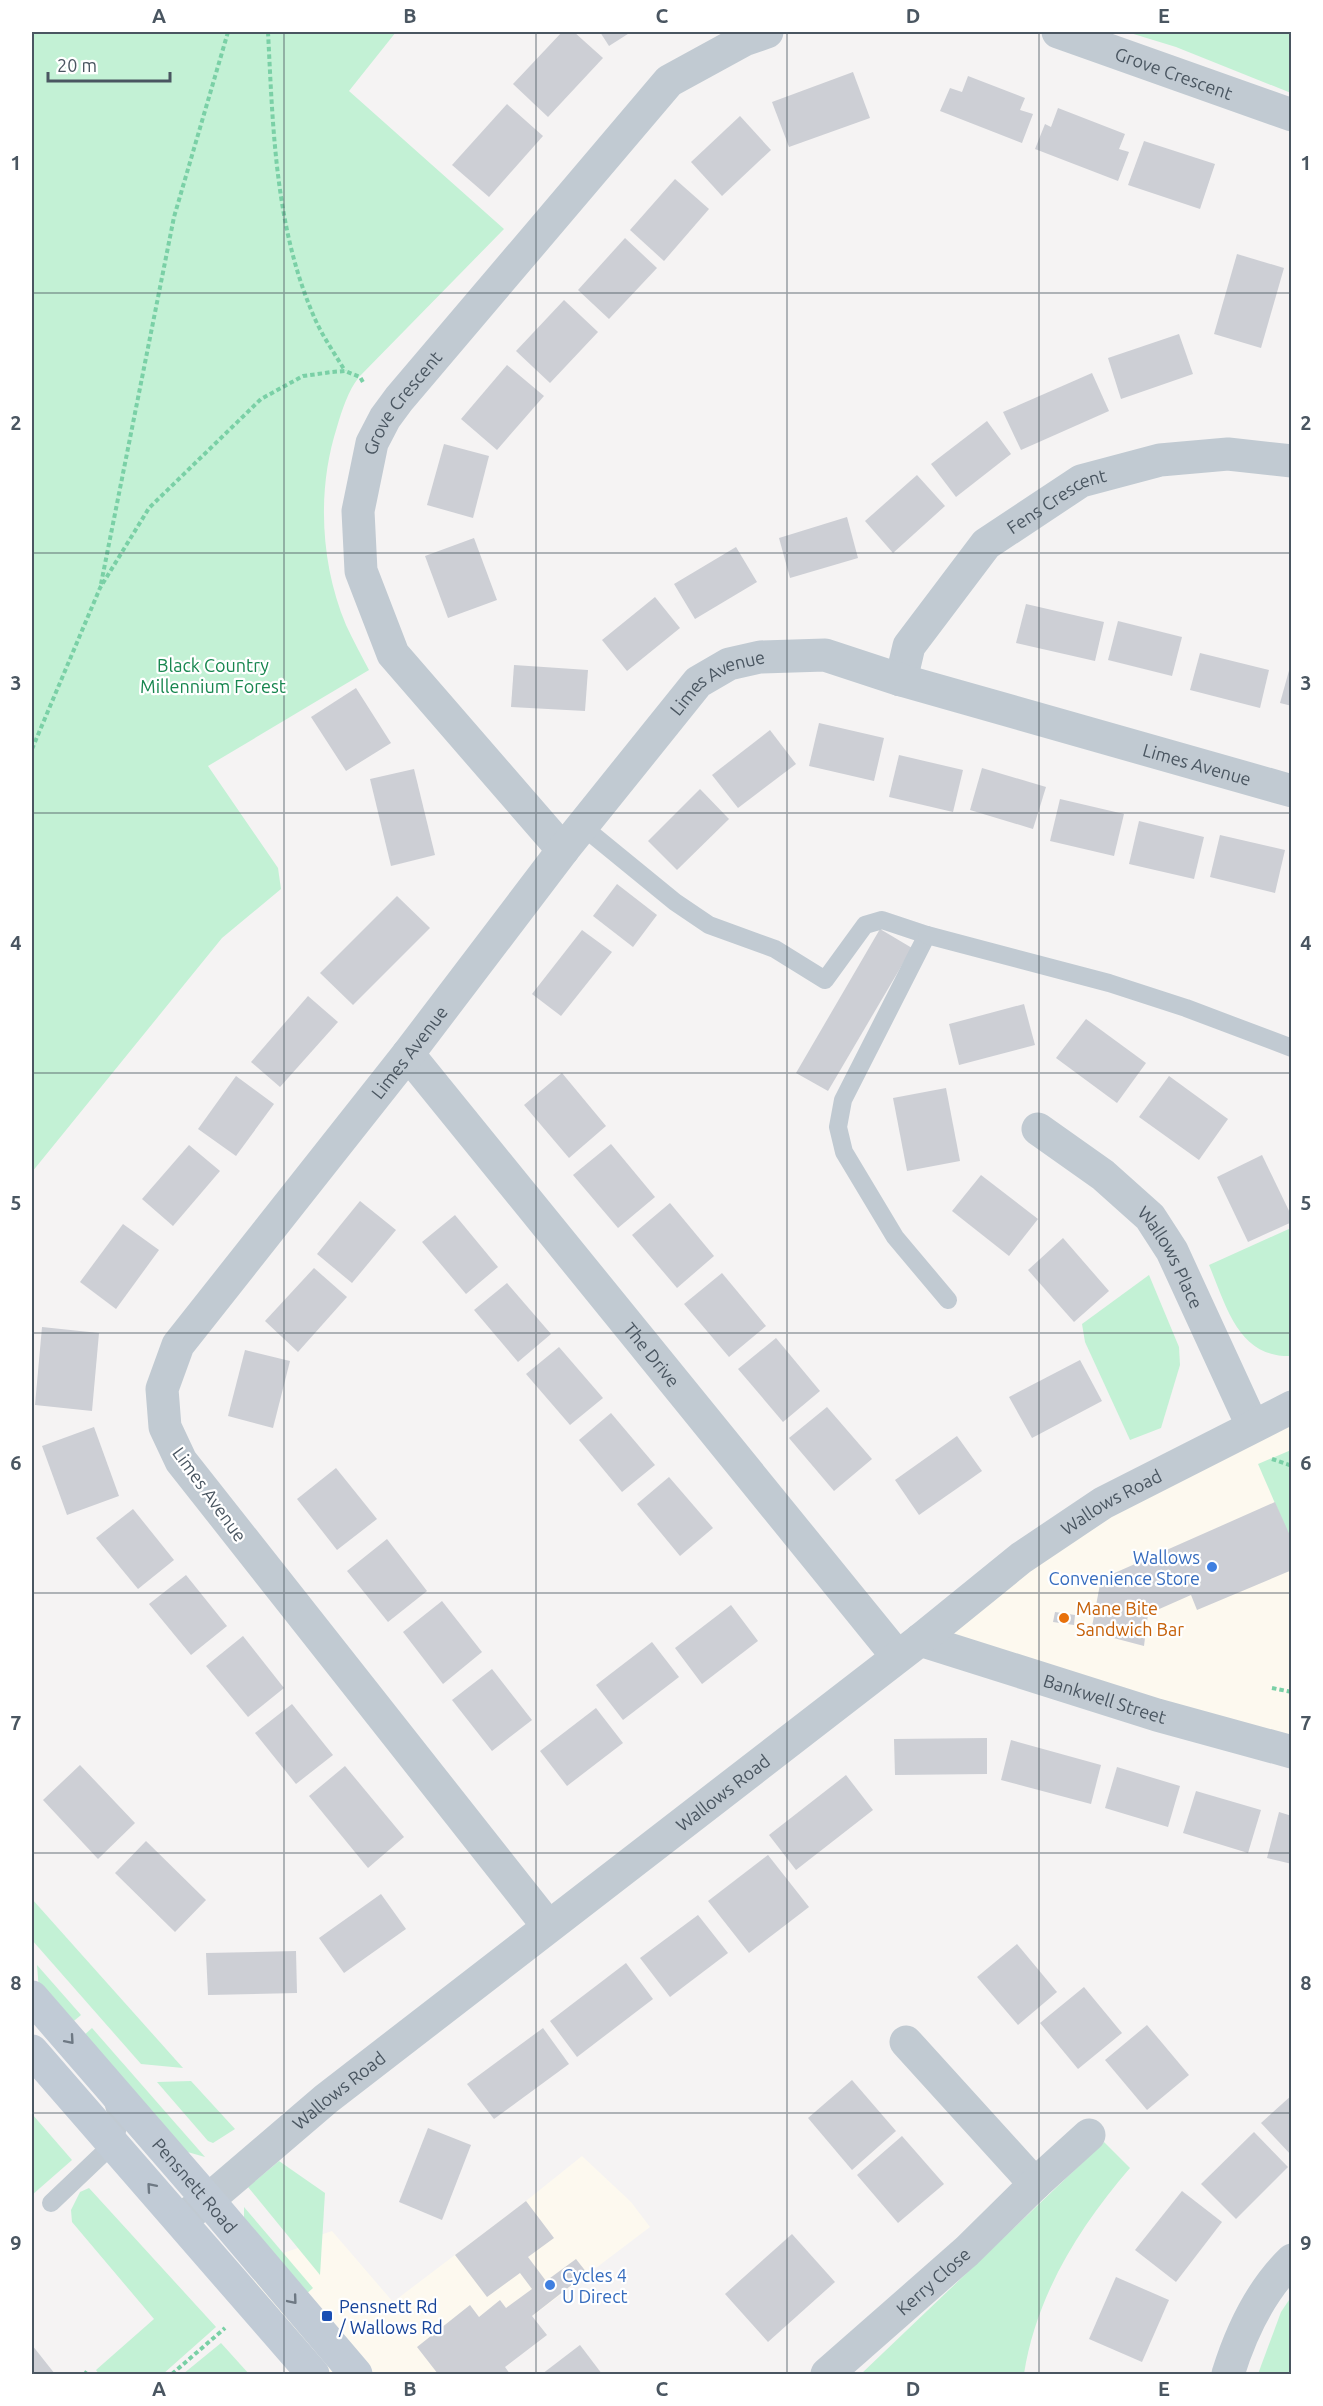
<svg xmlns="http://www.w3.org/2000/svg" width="1323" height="2406" font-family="Ubuntu,sans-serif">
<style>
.commercial{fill:#fdf9ef}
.green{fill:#c3f1d5}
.building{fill:#cdcfd5}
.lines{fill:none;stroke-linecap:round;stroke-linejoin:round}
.path{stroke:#7ad0a6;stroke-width:4;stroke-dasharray:4.5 3;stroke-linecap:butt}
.service{stroke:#c1cad2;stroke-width:18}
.minor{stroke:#c1cad2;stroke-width:33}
.secondary{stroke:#c1cbd6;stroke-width:33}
.oneway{stroke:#6e7984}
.grid{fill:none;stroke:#4a5661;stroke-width:1.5;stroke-opacity:0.55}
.shop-dot{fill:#3f7fe0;stroke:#fff;stroke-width:2}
.food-dot{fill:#e8710a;stroke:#fff;stroke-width:2}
.transit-dot{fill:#1a4fb4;stroke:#fff;stroke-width:2}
.labels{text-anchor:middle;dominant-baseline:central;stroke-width:4.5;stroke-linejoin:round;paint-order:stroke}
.street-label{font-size:18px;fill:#4a5661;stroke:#fff}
.park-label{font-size:18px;fill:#17864f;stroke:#fff}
.shop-label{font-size:18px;fill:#366cbe;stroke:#fff;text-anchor:end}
.food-label{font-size:18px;fill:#c56008;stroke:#fff;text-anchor:start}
.transit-label{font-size:18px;fill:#164399;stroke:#fff;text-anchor:start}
.neatline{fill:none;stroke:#4a5661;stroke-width:2}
.grid-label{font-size:20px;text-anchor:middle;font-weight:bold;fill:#4a5661}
</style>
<rect width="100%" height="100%" fill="#f5f3f3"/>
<!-- commercial -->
<g class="commercial">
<polygon points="1291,1407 1291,1752 920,1640 1021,1558"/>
<polygon points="582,2156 631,2202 650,2227 456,2374 331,2374 250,2281 283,2253 298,2248 323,2234 332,2231 393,2302 526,2201"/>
</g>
<!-- green -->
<g class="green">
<path d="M 32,32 L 396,32 L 349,91 L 504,229 L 359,377 C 348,391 342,410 337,427 C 317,489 320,563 346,625 C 353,640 361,655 369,670 L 208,766 L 278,868 L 281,889 L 222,938 L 32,1172 Z"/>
<polygon points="1127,32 1291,32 1291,93 1176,47"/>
<path d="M 1291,1228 L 1291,1356 C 1238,1358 1226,1305 1209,1265 Z"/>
<polygon points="1149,1275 1179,1347 1180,1365 1161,1428 1130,1440 1085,1342 1082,1324"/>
<polygon points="1291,1450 1291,1540 1258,1464"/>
<polygon points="32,1899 183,2068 141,2064 32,1940"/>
<polygon points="37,1965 81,2015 69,2025 39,1991"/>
<polygon points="92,2028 205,2157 177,2149 81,2038"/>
<polygon points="191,2081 235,2129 213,2143 208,2141 157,2082"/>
<polygon points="32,2114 72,2160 32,2195"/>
<path d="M 1104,2142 L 1130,2168 C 1079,2227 1036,2296 1024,2374 L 861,2374 Z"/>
<polygon points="279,2161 325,2193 320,2275 248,2187"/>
<polygon points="89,2188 216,2327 163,2374 99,2374 96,2370 154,2319 72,2222 71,2210 80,2192"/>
<polygon points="244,2207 313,2288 304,2296 244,2220"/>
<polygon points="1291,2297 1291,2374 1258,2374 1281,2312"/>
<polygon points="221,2343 249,2374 183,2374"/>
</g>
<!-- building -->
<g class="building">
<polygon points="562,32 574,32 603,58 548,117 513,84"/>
<polygon points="600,32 631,32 609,46"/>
<polygon points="853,72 870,118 789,147 772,102"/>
<polygon points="968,76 1025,98 1020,110 1033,114 1022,143 940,111 950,88 962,92"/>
<polygon points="507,104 543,136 489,197 452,165"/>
<polygon points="1058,108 1125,134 1119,149 1129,152 1118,181 1035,149 1045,124 1051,127"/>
<polygon points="740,116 771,150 722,196 691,162"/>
<polygon points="1144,141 1215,164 1200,209 1128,185"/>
<polygon points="675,179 709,209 664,261 630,230"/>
<polygon points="625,238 657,268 609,319 578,290"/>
<polygon points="1237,254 1284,268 1261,348 1214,334"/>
<polygon points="564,300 598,332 550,383 516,351"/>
<polygon points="1179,334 1193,374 1121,399 1108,358"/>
<polygon points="507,365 544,396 497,450 461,419"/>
<polygon points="1092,373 1109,411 1021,450 1003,412"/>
<polygon points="987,421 1011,454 956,497 931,464"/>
<polygon points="444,444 489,456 473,518 427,505"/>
<polygon points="917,475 945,506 893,553 865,521"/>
<polygon points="847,517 858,558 790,578 779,538"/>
<polygon points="474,538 497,600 448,618 425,556"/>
<polygon points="736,547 757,582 695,619 674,584"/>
<polygon points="655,597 680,628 627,671 602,640"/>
<polygon points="1026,604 1104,622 1095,661 1016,643"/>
<polygon points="1118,621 1182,637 1172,676 1108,660"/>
<polygon points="1200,653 1269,670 1260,708 1190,690"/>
<polygon points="514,665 588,670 585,711 511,707"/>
<polygon points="1290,667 1292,668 1292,706 1280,703"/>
<polygon points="356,688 391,743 346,771 311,717"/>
<polygon points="819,723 884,738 874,781 809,766"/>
<polygon points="770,730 796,764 738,808 712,775"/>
<polygon points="899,755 963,770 953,812 889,797"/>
<polygon points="982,768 1046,787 1033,829 970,810"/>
<polygon points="414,769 435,855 391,866 370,779"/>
<polygon points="700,789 729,819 677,870 648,841"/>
<polygon points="1060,799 1124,814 1114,856 1050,841"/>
<polygon points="1139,821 1204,837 1194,879 1129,864"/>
<polygon points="1220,835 1285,850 1275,893 1210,877"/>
<polygon points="617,884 657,915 633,947 593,916"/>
<polygon points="397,896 430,928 353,1005 320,973"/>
<polygon points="880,929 912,948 828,1091 796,1073"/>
<polygon points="582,930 612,952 561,1016 532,994"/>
<polygon points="308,996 338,1022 280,1087 251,1062"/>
<polygon points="1024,1004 1035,1045 959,1065 949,1024"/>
<polygon points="1086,1019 1146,1063 1117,1103 1056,1058"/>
<polygon points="562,1073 606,1126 569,1158 524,1105"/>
<polygon points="236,1076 274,1104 236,1156 198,1129"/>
<polygon points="1169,1076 1228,1119 1199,1160 1139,1117"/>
<polygon points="946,1088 960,1161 907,1171 893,1098"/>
<polygon points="611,1144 655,1197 618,1228 573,1175"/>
<polygon points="189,1145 220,1171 173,1226 142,1199"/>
<polygon points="1262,1155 1292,1217 1292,1222 1248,1242 1217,1177"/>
<polygon points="981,1175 1038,1219 1009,1256 952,1211"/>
<polygon points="360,1201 396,1230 352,1283 317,1254"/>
<polygon points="670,1203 714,1256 677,1288 632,1235"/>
<polygon points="455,1215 498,1267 466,1294 422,1242"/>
<polygon points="123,1224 159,1250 116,1309 80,1282"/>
<polygon points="1063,1238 1109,1291 1074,1322 1028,1270"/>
<polygon points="314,1268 347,1297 298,1352 265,1321"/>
<polygon points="722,1273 766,1326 729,1357 684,1304"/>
<polygon points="507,1283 551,1334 518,1362 474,1310"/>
<polygon points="42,1327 99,1333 92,1411 35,1405"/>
<polygon points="776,1338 820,1391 783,1422 738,1369"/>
<polygon points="559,1347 603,1398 570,1425 526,1374"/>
<polygon points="245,1350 290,1361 273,1428 228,1416"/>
<polygon points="1080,1360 1102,1401 1032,1438 1009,1397"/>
<polygon points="827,1407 872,1459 834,1491 789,1438"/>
<polygon points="611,1413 655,1465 622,1492 579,1440"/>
<polygon points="94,1427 119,1496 67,1515 42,1446"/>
<polygon points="957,1436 982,1471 919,1515 895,1480"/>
<polygon points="336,1468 377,1519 337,1550 297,1499"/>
<polygon points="669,1477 713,1528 680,1556 637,1504"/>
<polygon points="1275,1502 1292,1540 1292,1570 1197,1610 1191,1595 1148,1614 1144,1646 1091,1632 1101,1579"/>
<polygon points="133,1509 174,1560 138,1589 96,1538"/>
<polygon points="387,1539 427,1591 388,1622 347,1571"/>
<polygon points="186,1575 227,1626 191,1655 149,1604"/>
<polygon points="442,1601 482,1652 443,1684 403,1632"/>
<polygon points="731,1605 758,1641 702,1684 675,1648"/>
<polygon points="1055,1612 1075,1615 1074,1625 1053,1622"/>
<polygon points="243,1636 284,1688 248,1717 206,1666"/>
<polygon points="652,1642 679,1677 623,1720 596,1685"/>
<polygon points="492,1669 532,1720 492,1751 452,1700"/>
<polygon points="292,1704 333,1755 296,1784 255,1733"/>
<polygon points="596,1708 623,1743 567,1786 540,1751"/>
<polygon points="987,1738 987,1774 895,1775 894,1739"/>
<polygon points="1011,1740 1101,1765 1091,1804 1001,1780"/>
<polygon points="80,1765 135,1823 98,1859 43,1800"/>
<polygon points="345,1766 404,1837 368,1868 309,1796"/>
<polygon points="1117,1767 1180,1786 1168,1827 1105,1808"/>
<polygon points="846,1775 873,1810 796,1870 769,1835"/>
<polygon points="1196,1791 1261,1810 1248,1853 1183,1833"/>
<polygon points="1279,1812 1292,1816 1292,1864 1267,1858"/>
<polygon points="146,1841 206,1900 175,1932 115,1873"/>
<polygon points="768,1855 809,1907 749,1953 708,1901"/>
<polygon points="381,1894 406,1929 344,1973 319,1938"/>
<polygon points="698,1915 728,1953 670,1997 640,1958"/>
<polygon points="1017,1944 1057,1992 1018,2025 977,1977"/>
<polygon points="296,1951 297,1993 208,1995 206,1953"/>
<polygon points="626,1963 653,1999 577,2057 550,2021"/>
<polygon points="1084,1987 1122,2033 1078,2069 1040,2023"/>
<polygon points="1147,2025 1189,2075 1147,2110 1105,2060"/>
<polygon points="543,2028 569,2064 494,2119 467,2084"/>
<polygon points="852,2080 896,2131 852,2170 808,2118"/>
<polygon points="1292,2095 1292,2156 1261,2123"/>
<polygon points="428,2128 471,2145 442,2220 399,2202"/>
<polygon points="1254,2132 1288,2167 1236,2219 1201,2184"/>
<polygon points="902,2136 944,2184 898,2223 857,2175"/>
<polygon points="1182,2191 1222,2222 1176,2282 1135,2250"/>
<polygon points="526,2201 554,2238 528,2257 546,2281 576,2259 587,2273 532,2316 547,2335 505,2367 510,2374 438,2374 417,2347 470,2305 479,2317 500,2300 506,2308 532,2289 520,2273 487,2297 455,2255"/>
<polygon points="792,2234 835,2282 768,2342 725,2294"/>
<polygon points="1116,2277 1169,2300 1142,2362 1089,2339"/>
<polygon points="32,2345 55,2374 32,2374"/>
<polygon points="580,2345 602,2374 542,2374"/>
</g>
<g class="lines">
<!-- path -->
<g class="path">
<path d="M 268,32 C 273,128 275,229 315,319 C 323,337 335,354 345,371"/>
<polyline points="101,584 174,217 228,32"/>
<polyline points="32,749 100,588 149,508 261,399 303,376 332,372 345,371 360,377 364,384"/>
<polyline points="1272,1459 1292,1466"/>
<polyline points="1272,1688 1292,1692"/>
<polyline points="84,2372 87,2374"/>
<polyline points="172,2374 225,2328"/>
</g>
<!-- service -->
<g class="service">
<polyline points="582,826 675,902 709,925 775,949 825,980 865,925 882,920 927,935 843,1100 838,1127 844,1152 895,1237 948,1300"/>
<polyline points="927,935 1109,983 1186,1008 1292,1048"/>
<polyline points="51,2203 113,2144 119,2124 112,2098"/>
</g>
<!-- minor -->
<g class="minor">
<path id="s1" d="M 1058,32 L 1292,115"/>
<path id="s2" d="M 901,680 L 909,646 L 986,544 L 1081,481 L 1160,460 L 1228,454 L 1292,461"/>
<path id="s3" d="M 563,850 L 393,654 L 361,571 L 358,511 L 372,443 L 385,418 L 399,399 L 669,81 L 744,40 L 767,32"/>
<path id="s4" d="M 408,1054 L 897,1656"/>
<path id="s5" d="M 1038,1129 L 1103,1175 L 1150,1217 L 1172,1251 L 1252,1425"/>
<path id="s6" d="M 920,1640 L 1157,1715 L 1292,1752"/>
<path id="s7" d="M 548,1926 L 181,1461 L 165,1427 L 162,1389 L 178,1345 L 408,1054 L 563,850 L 698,682 L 729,664 L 760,657 L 825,655 L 901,680 L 1292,791"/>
<polyline points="906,2042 1035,2184"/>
<path id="s8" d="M 184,2217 L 208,2200 L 326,2099 L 920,1640 L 1021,1558 L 1103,1503 L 1292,1407"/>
<path id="s9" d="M 827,2374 L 967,2251 L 1035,2184 L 1089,2135"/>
<path d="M 1228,2374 C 1241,2332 1260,2291 1292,2260"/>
</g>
<!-- secondary -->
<g class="secondary">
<path id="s10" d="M 32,1997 L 208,2200 L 356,2374"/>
<polyline points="32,2051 313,2374"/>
</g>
</g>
<!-- one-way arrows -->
<defs><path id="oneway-chevron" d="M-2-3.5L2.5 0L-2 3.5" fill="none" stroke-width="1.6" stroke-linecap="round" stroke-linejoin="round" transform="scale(1.5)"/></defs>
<g class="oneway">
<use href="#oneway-chevron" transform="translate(70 2040) rotate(49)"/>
<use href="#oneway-chevron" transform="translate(151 2187) rotate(-131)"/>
<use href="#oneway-chevron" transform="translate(293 2300) rotate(50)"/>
</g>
<!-- grid -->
<path class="grid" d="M 284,32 L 284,2374M 536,32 L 536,2374M 787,32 L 787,2374M 1039,32 L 1039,2374M 32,293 L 1292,293M 32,553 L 1292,553M 32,813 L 1292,813M 32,1073 L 1292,1073M 32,1333 L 1292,1333M 32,1593 L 1292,1593M 32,1853 L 1292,1853M 32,2113 L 1292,2113"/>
<!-- markers -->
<g class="shop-dot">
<circle cx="1212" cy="1567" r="6"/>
<circle cx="550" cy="2285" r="6"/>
</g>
<circle class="food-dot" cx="1064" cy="1618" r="6"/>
<rect class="transit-dot" x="321" y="2310" width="12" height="12" rx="3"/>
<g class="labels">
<!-- street labels -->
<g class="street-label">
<text stroke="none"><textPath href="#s1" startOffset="123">Grove Crescent</textPath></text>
<text stroke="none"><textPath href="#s3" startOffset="528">Grove Crescent</textPath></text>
<text stroke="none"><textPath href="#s2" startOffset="246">Fens Crescent</textPath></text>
<text stroke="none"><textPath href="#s7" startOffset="1574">Limes Avenue</textPath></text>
<text stroke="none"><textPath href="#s7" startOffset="2078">Limes Avenue</textPath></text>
<text stroke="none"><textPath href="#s7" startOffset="1088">Limes Avenue</textPath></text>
<text stroke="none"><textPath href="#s5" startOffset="188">Wallows Place</textPath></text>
<text stroke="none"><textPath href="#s4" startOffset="387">The Drive</textPath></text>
<text transform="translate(210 1494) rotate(54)">Limes Avenue</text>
<text stroke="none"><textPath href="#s8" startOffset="1172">Wallows Road</textPath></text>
<text stroke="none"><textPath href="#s6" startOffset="194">Bankwell Street</textPath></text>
<text stroke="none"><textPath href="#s8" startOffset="686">Wallows Road</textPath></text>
<text stroke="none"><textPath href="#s8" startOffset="200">Wallows Road</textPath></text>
<text stroke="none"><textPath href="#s10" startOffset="249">Pensnett Road</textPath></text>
<text stroke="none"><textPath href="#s9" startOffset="141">Kerry Close</textPath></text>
</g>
<!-- park labels -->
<g class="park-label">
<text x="213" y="665">Black Country<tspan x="213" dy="21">Millennium Forest</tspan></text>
</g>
<!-- shop labels -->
<g class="shop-label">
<text x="1200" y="1557">Wallows<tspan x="1200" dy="21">Convenience Store</tspan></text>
<text x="562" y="2275" text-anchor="start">Cycles 4<tspan x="562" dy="21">U Direct</tspan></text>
</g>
<!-- food labels -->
<g class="food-label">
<text x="1076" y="1608">Mane Bite<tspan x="1076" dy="21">Sandwich Bar</tspan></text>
</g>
<!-- transit labels -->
<g class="transit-label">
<text x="339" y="2306">Pensnett Rd<tspan x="339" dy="21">/ Wallows Rd</tspan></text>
</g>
</g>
<!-- border -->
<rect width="1323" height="2406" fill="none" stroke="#ffffff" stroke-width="66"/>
<!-- scale -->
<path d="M48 72v9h122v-9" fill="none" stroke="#4a5661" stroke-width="3"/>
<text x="57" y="72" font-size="18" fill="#4a5661" stroke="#ffffff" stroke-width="4.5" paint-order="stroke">20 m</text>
<rect x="33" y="33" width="1257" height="2340" class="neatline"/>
<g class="grid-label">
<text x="159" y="23">A</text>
<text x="410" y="23">B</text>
<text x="662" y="23">C</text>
<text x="913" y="23">D</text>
<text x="1164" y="23">E</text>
<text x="16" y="170">1</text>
<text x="1306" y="170">1</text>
<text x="16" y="430">2</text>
<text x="1306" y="430">2</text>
<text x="16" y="690">3</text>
<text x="1306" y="690">3</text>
<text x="16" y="950">4</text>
<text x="1306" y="950">4</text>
<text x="16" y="1210">5</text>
<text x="1306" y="1210">5</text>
<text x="16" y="1470">6</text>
<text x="1306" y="1470">6</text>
<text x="16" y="1730">7</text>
<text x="1306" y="1730">7</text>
<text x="16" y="1990">8</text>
<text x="1306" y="1990">8</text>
<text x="16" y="2250">9</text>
<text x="1306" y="2250">9</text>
<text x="159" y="2396">A</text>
<text x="410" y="2396">B</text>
<text x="662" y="2396">C</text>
<text x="913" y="2396">D</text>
<text x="1164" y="2396">E</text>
</g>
</svg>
